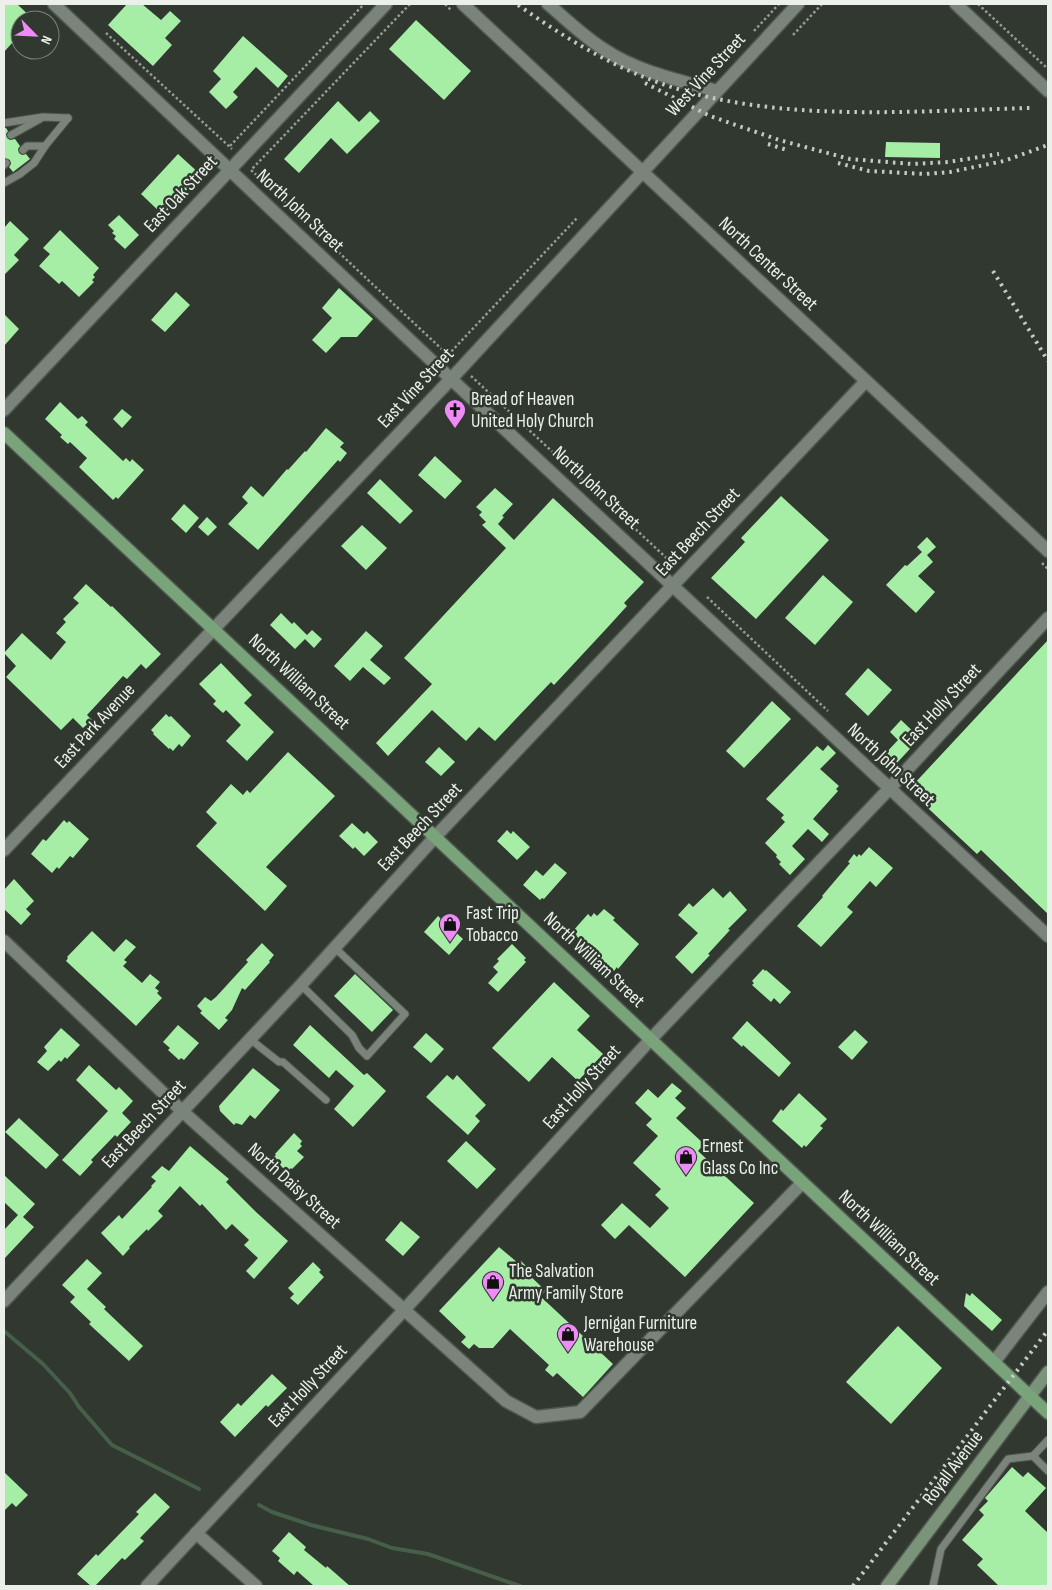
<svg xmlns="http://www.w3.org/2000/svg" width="1052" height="1590" font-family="'Sofia Sans Condensed',sans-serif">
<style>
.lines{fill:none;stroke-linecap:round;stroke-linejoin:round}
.stream{stroke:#465f48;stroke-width:4}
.building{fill:#a6eda6}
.lane-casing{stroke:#4f554f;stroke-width:9}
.street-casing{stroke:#4f554f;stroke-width:15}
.secondary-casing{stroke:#4f554f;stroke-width:15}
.primary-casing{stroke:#4f554f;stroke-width:15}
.path{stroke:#959c95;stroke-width:2.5;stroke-dasharray:2.5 2.5;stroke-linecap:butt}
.lane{stroke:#7b847a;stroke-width:7}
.street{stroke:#7b847a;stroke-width:12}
.secondary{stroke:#7a9379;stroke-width:12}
.primary{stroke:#79a379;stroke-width:12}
.rail{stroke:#c5cbc4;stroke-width:4;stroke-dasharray:2.5 5;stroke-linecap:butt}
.labels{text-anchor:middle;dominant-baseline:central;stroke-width:5;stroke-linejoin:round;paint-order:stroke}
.street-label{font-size:19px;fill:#ebf0ea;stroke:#303830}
.poi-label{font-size:19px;fill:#ebf0ea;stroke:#303830;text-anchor:start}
</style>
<rect width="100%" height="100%" fill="#303830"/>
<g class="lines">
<!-- stream -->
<g class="stream">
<polyline points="4,1331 43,1364 70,1393 79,1407 112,1445 199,1489"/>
<polyline points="259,1505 272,1512 311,1525 368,1539 392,1548 428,1554 520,1586"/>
</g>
</g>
<!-- building -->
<g class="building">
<polygon points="4,4 17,4 34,20 20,20 20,34 4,52"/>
<polygon points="127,4 142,4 161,20 170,11 181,21 165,38 172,45 153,66 108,25"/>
<polygon points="416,20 471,71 444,100 389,49"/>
<polygon points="243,36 288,76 278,88 256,67 233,92 238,97 226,109 209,92 221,79 213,71"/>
<polygon points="338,101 359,122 370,111 380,121 347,154 331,138 299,173 284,159"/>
<polygon points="4,128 6,128 8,131 6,134 7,138 10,140 15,139 20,146 18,149 19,153 22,155 26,154 30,159 13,172 9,167 11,164 10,160 4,158"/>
<polygon points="886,142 940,143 940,158 885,157"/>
<polygon points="178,154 201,175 163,215 141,194"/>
<polygon points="119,215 139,235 125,249 114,239 116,236 112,233 114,231 108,225"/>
<polygon points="10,221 29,239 14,255 19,260 4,275 4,228"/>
<polygon points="60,230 99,268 93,275 95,277 92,280 94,282 79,297 62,281 59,284 39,266 50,254 43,248"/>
<polygon points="339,288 373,319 357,337 341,337 326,353 312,340 332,318 322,308"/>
<polygon points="176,292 190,305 165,332 151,320"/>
<polygon points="4,314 19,329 4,346"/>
<polygon points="60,402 78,419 82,416 88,422 85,425 123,461 126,458 130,462 132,459 144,470 118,499 116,497 113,500 79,467 87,458 70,442 68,444 60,437 62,435 45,419"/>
<polygon points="122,409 132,417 122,428 113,419"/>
<polygon points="326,428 344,443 340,447 347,453 340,462 338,460 258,550 228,524 248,503 242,497 251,486 263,497 287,469 288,470 305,451 306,452"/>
<polygon points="435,456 462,481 445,499 418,475"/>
<polygon points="380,479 413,511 400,524 367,493"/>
<polygon points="495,488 513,504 502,516 504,517 498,524 514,540 553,498 644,582 624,603 627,606 607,628 554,685 551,682 495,741 479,727 466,741 432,710 388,756 376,743 432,684 404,658 506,548 482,525 486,522 479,515 482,512 476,507"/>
<polygon points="781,496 829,540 756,619 711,578 745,542 741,538"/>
<polygon points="184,504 199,518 186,533 171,519"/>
<polygon points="207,517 217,527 208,536 198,527"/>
<polygon points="362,525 387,548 366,570 341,546"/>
<polygon points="927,537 936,547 927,555 933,562 918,576 935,592 916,613 886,585 905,565 907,566 922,552 917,547"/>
<polygon points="823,575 853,602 815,645 785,618"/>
<polygon points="86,584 111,607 112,606 161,654 146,669 141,664 127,679 123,676 87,715 92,720 83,728 73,718 61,730 6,677 16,666 4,653 22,633 51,660 66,642 56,633 66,622 63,619 79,603 73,598"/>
<polygon points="281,613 292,624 294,622 307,635 312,630 322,639 314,648 305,639 295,649 270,625"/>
<polygon points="366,631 383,646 370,660 391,678 384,685 363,667 350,681 334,666"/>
<polygon points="1048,640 1048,914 981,850 977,854 915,796 920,791 913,785"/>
<polygon points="221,663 252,695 244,703 274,732 247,761 226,741 241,725 226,710 223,713 213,704 216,701 199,684"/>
<polygon points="868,668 892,690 868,716 845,694"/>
<polygon points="772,701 791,719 744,768 726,751"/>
<polygon points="166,714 169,717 171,716 191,736 182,747 179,744 173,751 170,748 169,749 153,734 154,733 151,730"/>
<polygon points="901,720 920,738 895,765 884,755 898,740 890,732"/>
<polygon points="828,745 836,753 820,769 839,786 836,789 838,791 813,819 829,834 822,842 808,829 792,846 805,859 790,875 779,864 781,862 776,857 777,855 765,843 785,822 781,818 784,815 766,799 817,746 823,751"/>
<polygon points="439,747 455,762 441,776 425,762"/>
<polygon points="288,752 335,796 266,867 287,886 265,911 196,846 217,823 206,812 231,784 243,795 247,790 250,793"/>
<polygon points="64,820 67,823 69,821 89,839 73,858 70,856 59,869 57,867 52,873 31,854 43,839 46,841"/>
<polygon points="352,823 364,834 367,831 378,842 364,856 355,847 353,849 339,836"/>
<polygon points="507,830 511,834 513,831 530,847 517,860 497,841"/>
<polygon points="869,847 893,868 876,887 870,881 847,907 853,912 821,947 797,926 823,897 822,896 850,863 848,862 854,854 857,857 859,854 861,856"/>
<polygon points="555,863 567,873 544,899 542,898 540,900 523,885 536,870 543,876"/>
<polygon points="14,879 34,901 26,909 31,914 21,925 4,909 4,890"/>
<polygon points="713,888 723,898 730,891 747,910 728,929 730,930 708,954 710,955 692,974 675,957 698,933 678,915 689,903 693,907"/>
<polygon points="604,909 615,918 613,920 639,944 618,969 617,967 614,971 609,966 608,967 596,956 597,955 572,932 588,914 591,917 594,913 597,916"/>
<polygon points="438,916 463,939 449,955 424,932"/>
<polygon points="92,931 114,952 126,939 136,947 124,960 127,962 123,966 142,983 150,974 160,982 155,988 159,991 157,993 162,998 136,1026 66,961 68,958 67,957"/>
<polygon points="262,943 274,955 269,961 270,962 245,990 242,988 232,1010 225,1018 228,1020 219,1030 200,1013 202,1011 197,1006 205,997 211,1001 216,997 248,962 246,960"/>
<polygon points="512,944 526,958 524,960 526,962 498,992 488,983 498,972 493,967 499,961 497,959"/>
<polygon points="763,969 765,971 766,970 791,992 780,1004 774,998 771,1002 752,985 754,983 752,981"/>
<polygon points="355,974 393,1010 372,1032 334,996"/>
<polygon points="554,982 590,1016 577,1030 603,1054 578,1081 552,1057 529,1082 492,1048"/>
<polygon points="747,1021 791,1063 779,1077 743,1045 742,1047 732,1038"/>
<polygon points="178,1025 199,1043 184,1060 181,1058 179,1060 168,1050 170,1048 163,1042"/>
<polygon points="310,1025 364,1075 367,1073 386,1091 353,1127 334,1109 354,1086 336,1070 329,1078 293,1045"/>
<polygon points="61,1028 80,1045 67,1059 65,1057 61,1062 59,1060 48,1071 37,1062 47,1051 44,1047"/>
<polygon points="855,1030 868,1042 852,1060 838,1047"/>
<polygon points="426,1033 444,1049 431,1063 413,1047"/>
<polygon points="89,1065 116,1090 119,1087 133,1101 122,1113 131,1122 117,1137 115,1135 91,1160 93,1162 80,1176 62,1160 108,1111 76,1080"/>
<polygon points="253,1068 280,1090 255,1119 250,1115 242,1125 236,1123 234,1125 220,1111 219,1106"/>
<polygon points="447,1075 453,1080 457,1075 486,1105 475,1116 480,1121 468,1135 426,1097"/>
<polygon points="672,1083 682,1091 675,1098 686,1108 676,1118 704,1144 698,1151 754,1203 685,1277 629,1225 615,1239 601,1225 622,1203 650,1228 669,1208 655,1195 661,1189 633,1163 658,1136 646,1125 652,1119 635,1103 648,1089 658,1098"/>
<polygon points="799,1093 827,1119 820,1126 823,1128 806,1147 804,1145 802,1148 772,1121 781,1109 783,1111"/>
<polygon points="19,1118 59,1155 46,1169 5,1132"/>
<polygon points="294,1133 302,1141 300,1144 302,1146 297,1151 304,1157 292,1169 291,1168 287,1172 273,1158 276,1155 275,1154"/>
<polygon points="466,1141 496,1169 477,1189 447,1161"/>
<polygon points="190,1146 229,1179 226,1182 256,1212 288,1241 254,1279 246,1271 258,1258 244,1245 249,1240 232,1224 226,1230 202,1204 200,1206 180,1186 158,1211 163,1216 148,1231 147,1229 129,1247 130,1248 123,1256 101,1233 119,1215 122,1219 152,1187 151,1186 156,1181 151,1177 162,1166 169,1171"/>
<polygon points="4,1175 35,1204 23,1217 34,1227 4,1259 4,1230 18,1215 4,1202"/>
<polygon points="401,1221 420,1237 403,1256 385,1240"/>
<polygon points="499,1247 518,1263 521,1261 531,1271 527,1273 546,1291 540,1296 613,1364 583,1397 557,1373 553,1377 545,1370 549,1365 510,1329 493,1348 479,1348 474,1344 469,1349 461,1342 466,1337 439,1311"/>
<polygon points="87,1259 102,1273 87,1289 106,1307 104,1309 143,1346 129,1361 89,1324 91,1322 70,1302 75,1297 62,1285"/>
<polygon points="313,1262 321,1270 319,1272 324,1277 298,1305 290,1298 294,1294 288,1288"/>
<polygon points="966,1293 970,1296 972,1293 1002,1320 992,1331 964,1306"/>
<polygon points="898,1326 942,1368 891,1424 846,1382"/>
<polygon points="272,1374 287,1388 268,1407 266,1405 235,1437 220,1422 238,1403 241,1406"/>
<polygon points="1012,1467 1023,1477 1028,1472 1046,1488 1025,1511 1048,1533 1048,1586 999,1586 977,1565 983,1559 962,1540 984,1515 979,1510 988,1501 985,1498"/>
<polygon points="4,1472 28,1495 16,1507 12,1503 4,1511"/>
<polygon points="155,1493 170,1507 140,1538 144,1541 125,1560 122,1558 95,1586 91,1586 77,1574 96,1554 98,1556 139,1514 136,1512"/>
<polygon points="289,1532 306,1547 304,1550 326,1568 327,1566 350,1586 314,1586 297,1571 294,1575 278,1561 280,1558 272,1551"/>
</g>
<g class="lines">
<!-- lane casing -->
<g class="lane-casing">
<g id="lane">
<polyline points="4,123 43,117 68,118"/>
<polyline points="11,135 40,119"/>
<polyline points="23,150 27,146 45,146"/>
<polyline points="4,165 6,163"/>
<polyline points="4,183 20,174 34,163 45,146 68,118"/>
<polyline points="301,985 352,1035 359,1048 367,1056 405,1014 334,947"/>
<polyline points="250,1039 279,1062 283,1062 326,1100"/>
<polyline points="1048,1440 1033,1456 1048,1471"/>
<polyline points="933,1586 941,1549 1008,1459 1033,1456"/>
</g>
</g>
<!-- street casing -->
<g class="street-casing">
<g id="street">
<polyline points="54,4 451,379 1048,936"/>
<polyline points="463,4 1048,551"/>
<path d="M 548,4 C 567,20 584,37 605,50 C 638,72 679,80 717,91"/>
<polyline points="956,4 1048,91"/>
<polyline points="4,410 386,4"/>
<polyline points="4,850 451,379 798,4"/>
<polyline points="4,941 182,1111 506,1401 536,1417 580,1412 802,1183"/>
<polyline points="4,1301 301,985 436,836 866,381"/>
<polyline points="994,1362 1048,1292"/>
<polyline points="196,1533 256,1586"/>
<polyline points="147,1586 405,1309 651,1039 889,789 1048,618"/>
</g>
</g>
<!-- secondary casing -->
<g class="secondary-casing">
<polyline id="secondary" points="887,1586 1048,1372"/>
</g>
<!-- primary casing -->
<g class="primary-casing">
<path id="primary" d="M 4,433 C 354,758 699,1087 1048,1413"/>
</g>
<!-- path -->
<g class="path">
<polyline points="410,4 251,170 448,355 578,217"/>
<polyline points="445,4 452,11"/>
<polyline points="978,4 1048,69"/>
<polyline points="754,31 779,4"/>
<polyline points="106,33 232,149"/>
<polyline points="793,35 822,4"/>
<polyline points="230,146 364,4"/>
<polyline points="471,376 674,565"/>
<polyline points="1042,563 1048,569"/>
<polyline points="707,597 828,711"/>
</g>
<!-- lane -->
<use href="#lane" class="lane"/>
<!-- street -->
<use href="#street" class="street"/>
<!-- secondary -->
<use href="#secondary" class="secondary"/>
<!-- primary -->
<use href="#primary" class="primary"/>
<!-- rail -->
<g class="rail">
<path d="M 518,5 C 554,30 591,54 632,72 C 753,126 900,111 1030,108"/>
<polyline points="645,83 710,116 779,140 850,159 912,164 948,162 999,154"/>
<polyline points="768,144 787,150"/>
<polyline points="838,163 869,171 925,174 950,172 1004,161 1048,145"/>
<polyline points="993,271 1048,361"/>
<polyline points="853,1586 1048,1330"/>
</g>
</g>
<!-- icons -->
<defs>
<g id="church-pin" transform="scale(1.125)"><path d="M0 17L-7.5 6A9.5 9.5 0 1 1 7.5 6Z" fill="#ef8bf7" stroke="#303830"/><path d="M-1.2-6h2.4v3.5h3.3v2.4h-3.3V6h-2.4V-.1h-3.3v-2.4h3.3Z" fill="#111"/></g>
<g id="shop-pin" transform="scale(1.125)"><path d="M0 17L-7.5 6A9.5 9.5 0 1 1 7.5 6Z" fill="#ef8bf7" stroke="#303830"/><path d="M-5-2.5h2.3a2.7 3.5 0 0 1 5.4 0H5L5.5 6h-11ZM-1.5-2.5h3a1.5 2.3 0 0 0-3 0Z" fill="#111"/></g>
</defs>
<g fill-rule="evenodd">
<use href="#church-pin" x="455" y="410"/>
<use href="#shop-pin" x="450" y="924"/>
<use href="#shop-pin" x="686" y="1157"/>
<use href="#shop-pin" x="493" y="1282"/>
<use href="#shop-pin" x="568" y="1334"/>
</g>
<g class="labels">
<!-- street labels -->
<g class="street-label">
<text transform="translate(706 75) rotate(-47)">West Vine Street</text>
<text transform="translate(181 194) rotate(-47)">East Oak Street</text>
<text transform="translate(300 211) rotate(43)">North John Street</text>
<text transform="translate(768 264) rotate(43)">North Center Street</text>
<text transform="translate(416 388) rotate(-47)">East Vine Street</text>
<text transform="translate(596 488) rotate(43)">North John Street</text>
<text transform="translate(698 532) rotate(-47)">East Beech Street</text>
<text transform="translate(299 682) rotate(43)">North William Street</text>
<text transform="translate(942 705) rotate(-47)">East Holly Street</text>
<text transform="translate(95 726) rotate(-47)">East Park Avenue</text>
<text transform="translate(891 765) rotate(43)">North John Street</text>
<text transform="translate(420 827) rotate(-47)">East Beech Street</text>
<text transform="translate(594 960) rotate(43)">North William Street</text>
<text transform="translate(582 1087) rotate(-48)">East Holly Street</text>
<text transform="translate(144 1124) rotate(-47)">East Beech Street</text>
<text transform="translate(294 1186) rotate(42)">North Daisy Street</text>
<text transform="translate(889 1238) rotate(43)">North William Street</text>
<text transform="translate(308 1386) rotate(-47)">East Holly Street</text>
<text transform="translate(953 1468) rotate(-53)">Royall Avenue</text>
</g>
<!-- poi labels -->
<g class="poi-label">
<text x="471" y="399">Bread of Heaven<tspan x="471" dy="22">United Holy Church</tspan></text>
<text x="466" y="913">Fast Trip<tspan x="466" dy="22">Tobacco</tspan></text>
<text x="702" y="1146">Ernest<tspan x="702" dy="22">Glass Co Inc</tspan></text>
<text x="509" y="1271">The Salvation<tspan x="509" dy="22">Army Family Store</tspan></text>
<text x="584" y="1323">Jernigan Furniture<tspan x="584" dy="22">Warehouse</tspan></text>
</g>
</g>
<!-- border -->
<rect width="1052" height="1590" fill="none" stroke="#ebf0ea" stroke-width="10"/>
<!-- north arrow -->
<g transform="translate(35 35) rotate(114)"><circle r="24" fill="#303830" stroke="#7b827a"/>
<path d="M0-4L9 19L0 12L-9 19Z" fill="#ef8bf7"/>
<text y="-8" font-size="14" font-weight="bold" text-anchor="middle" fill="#ebf0ea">N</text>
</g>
</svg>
